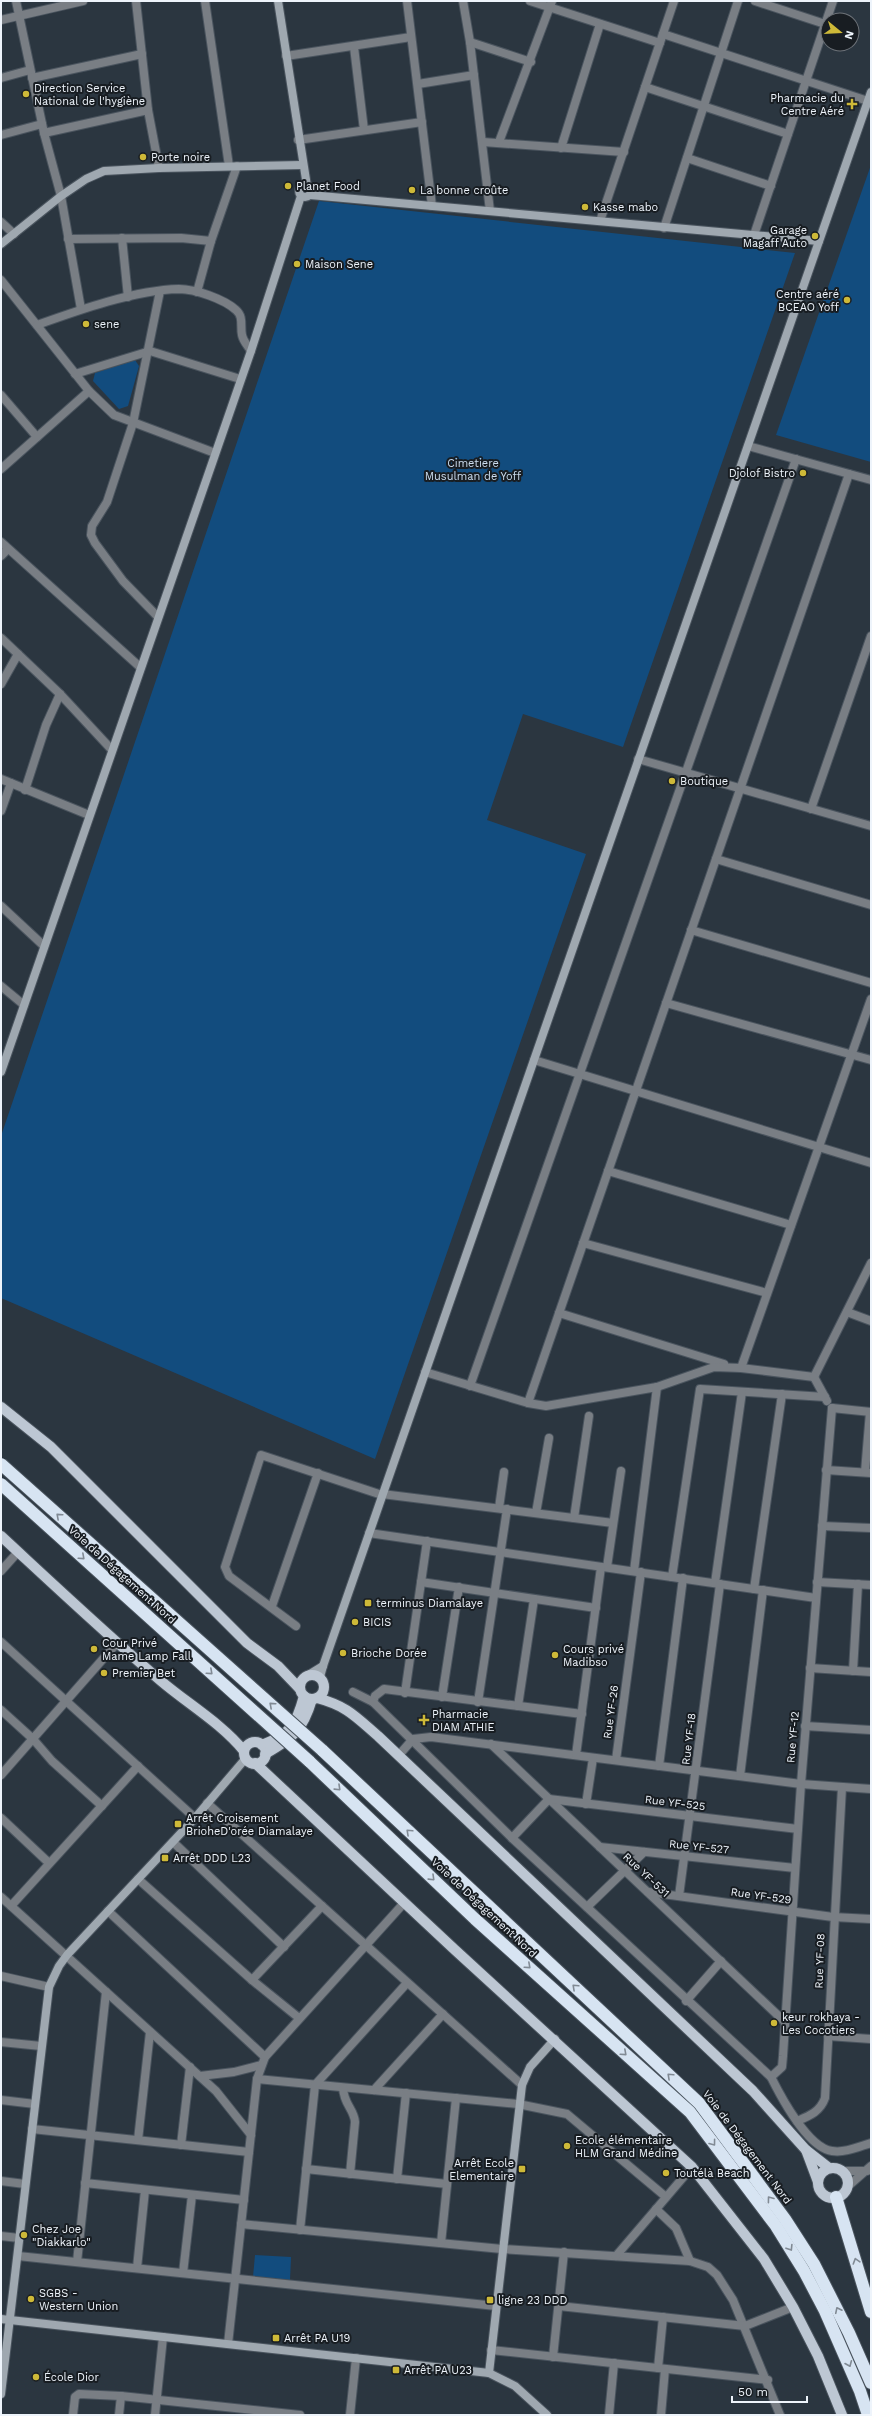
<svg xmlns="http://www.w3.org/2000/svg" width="872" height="2416" font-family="'Work Sans',sans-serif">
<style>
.green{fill:#124c7e}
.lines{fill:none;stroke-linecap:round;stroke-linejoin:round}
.street-casing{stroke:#4a545e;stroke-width:10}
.secondary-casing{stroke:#4a545e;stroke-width:10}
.primary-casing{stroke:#4a545e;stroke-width:12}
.highway-casing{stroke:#4a545e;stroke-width:14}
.street{stroke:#797e84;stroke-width:8}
.secondary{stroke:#9fa8b0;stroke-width:8}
.primary{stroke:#bdc7d3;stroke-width:10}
.highway{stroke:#d7e4f2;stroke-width:12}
.highway-bridge-casing{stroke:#4a545e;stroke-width:14;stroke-linecap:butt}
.highway-bridge{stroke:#d7e4f2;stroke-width:12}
.oneway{stroke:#818a94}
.poi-dot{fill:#ceb938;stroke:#181d22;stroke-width:1.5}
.labels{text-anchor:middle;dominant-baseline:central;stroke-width:4;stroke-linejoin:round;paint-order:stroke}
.poi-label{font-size:11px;fill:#eef4fb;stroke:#181d22;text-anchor:start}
.park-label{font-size:11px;fill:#ccddef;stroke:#181d22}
.street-label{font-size:11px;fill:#eef4fb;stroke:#181d22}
</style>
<rect width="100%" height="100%" fill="#2b3640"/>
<!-- green -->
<g class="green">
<polygon points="871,165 871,462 776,435"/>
<polygon points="319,201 795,253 623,747 523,714 487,820 586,854 375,1459 1,1298 1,1136"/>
<polygon points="135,360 139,366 128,406 119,409 93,381 95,373"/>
<polygon points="255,2255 291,2257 290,2280 253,2277"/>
</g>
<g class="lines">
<!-- street casing -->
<g class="street-casing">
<g id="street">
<polyline points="16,1 44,133 61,196 81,309"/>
<polyline points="136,1 148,110 159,168"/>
<polyline points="205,1 229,166"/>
<polyline points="407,1 432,206"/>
<polyline points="463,1 470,42 490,211"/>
<polyline points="530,1 660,43"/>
<polyline points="755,1 825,24"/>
<polyline points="1,20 83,1"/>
<polyline points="663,34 868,101"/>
<polyline points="470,42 531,62"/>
<polyline points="354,47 364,130"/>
<polyline points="286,56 411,37"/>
<polyline points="1,78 30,70"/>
<polyline points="32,78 142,54"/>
<polyline points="418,84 474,75"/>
<polyline points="645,87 788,134"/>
<polyline points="44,133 148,110"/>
<polyline points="1,135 42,124"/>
<polyline points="298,140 422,122"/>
<polyline points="483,142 624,152"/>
<polyline points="499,142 552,1"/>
<polyline points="561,148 600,24"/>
<polyline points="687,158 771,186"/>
<polyline points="600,221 674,1"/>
<polyline points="1,222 14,234"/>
<polyline points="664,228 738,1"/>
<polyline points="754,235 833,1"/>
<polyline points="122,238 128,297"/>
<polyline points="68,239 181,238 211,241"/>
<polyline points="1,280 89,391 114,415 215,453"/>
<polyline points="197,292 211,241 237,166"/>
<path d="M 37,325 C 79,310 135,290 179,289 C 195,289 224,299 236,310 C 244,317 240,326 242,335 C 243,341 248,346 251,351"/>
<polyline points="75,374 150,351 240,379"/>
<polyline points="1,395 37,437"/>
<polyline points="748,446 871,480"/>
<polyline points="1,469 89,391"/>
<polyline points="1,542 140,667"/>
<polyline points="1,556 8,549"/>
<polyline points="158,617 123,581 95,543 91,535 92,526 107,502 133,423 160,291"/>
<polyline points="1,638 60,694 112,750"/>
<polyline points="1,684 18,654"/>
<polyline points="638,759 871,826"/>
<polyline points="1,779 89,815"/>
<polyline points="25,790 46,725 60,694"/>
<polyline points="811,809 871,636"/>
<polyline points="1,811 11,783"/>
<polyline points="716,859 871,905"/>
<polyline points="1,906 44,946"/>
<polyline points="691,930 871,983"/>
<polyline points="1,986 24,1005"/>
<polyline points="666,1003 871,1060"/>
<polyline points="534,1060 871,1163"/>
<polyline points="608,1171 791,1225"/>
<polyline points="583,1243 767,1293"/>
<polyline points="847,1312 871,1321"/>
<polyline points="559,1313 724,1364"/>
<polyline points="741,1368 871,999"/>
<polyline points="425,1372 528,1403 546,1406 657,1387 714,1367 741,1368 814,1377"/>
<polyline points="814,1377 871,1263"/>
<polyline points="814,1377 827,1401"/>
<polyline points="470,1386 796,459"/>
<polyline points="528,1403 849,474"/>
<polyline points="832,1408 871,1412"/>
<polyline points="826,1470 871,1473"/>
<polyline points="865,1472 870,1412"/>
<polyline points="382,1494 613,1523"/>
<polyline points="499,1508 504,1472"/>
<polyline points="536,1513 549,1438"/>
<polyline points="574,1518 589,1416"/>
<polyline points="822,1526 871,1528"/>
<polyline points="369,1533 816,1598"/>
<polyline points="607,1567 621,1471"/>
<polyline points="1,1571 18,1552"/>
<polyline points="634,1571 657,1387"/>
<polyline points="672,1577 700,1389 825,1397"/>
<polyline points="421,1582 596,1608"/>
<polyline points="817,1582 871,1585"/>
<polyline points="715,1583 742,1392"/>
<polyline points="754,1589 782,1394"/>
<polyline points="272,1606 318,1473"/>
<polyline points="296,1626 229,1576 225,1567 261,1455 382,1495"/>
<polyline points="1,1642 195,1818"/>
<polyline points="810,1668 871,1672"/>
<polyline points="853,1671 858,1584"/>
<polyline points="353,1692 373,1702 375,1696 384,1689 582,1714"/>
<polyline points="405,1693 427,1541"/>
<polyline points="442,1697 459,1587"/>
<path d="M 373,1702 L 512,1838 L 771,2077 C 781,2097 808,2148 832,2151 C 845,2153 858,2147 871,2143"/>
<polyline points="478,1702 507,1509"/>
<polyline points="518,1706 534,1599"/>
<polyline points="1,1710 33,1739 52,1761 102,1806"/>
<polyline points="805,1726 871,1730"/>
<polyline points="491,1744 785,2022"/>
<polyline points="399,1755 413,1739 431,1737 801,1784 871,1789"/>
<polyline points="576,1755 601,1567"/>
<polyline points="616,1760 641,1572"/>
<polyline points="659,1766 683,1578"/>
<polyline points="1,1775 117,1643"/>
<polyline points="740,1776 763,1590"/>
<polyline points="207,1803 522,2085"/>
<polyline points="586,1804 593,1758"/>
<polyline points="1,1818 49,1863"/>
<polyline points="512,1838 549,1799 798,1829"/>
<polyline points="173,1842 284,1947"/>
<polyline points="600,1847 795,1868"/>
<polyline points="138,1879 252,1980 299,2018"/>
<polyline points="648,1892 833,1917 871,1919"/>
<polyline points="679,1896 720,1584"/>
<polyline points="1,1897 216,2091 251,2135"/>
<polyline points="11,1906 138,1766"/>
<polyline points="587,1907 644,1852"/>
<polyline points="108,1911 265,2057"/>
<polyline points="1,1976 49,1987"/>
<polyline points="252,1980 322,1906"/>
<polyline points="686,2001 721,1961"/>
<polyline points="828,2036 871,2039"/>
<polyline points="1,2042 41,2046"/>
<polyline points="200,2076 234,2072 261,2065"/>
<polyline points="771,2077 782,2067 783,2056 801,1784 832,1408"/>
<polyline points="257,2079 518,2104 567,2114 666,2197"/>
<path d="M 343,2088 C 344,2105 354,2109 355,2122 L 350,2174"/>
<polyline points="374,2090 443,2014"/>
<polyline points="1,2100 35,2104"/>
<path d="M 797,2121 C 809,2116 820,2112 825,2098 L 842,1787"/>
<polyline points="32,2129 249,2152"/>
<polyline points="138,2140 150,2032"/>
<polyline points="181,2145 190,2067"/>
<polyline points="306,2169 447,2184"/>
<polyline points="842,2171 867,2171"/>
<polyline points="397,2179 406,2093"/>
<polyline points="1,2181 25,2184"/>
<polyline points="85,2183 244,2200"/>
<polyline points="846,2188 871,2166"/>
<polyline points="656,2209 676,2228 690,2261"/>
<polyline points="241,2224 502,2249 690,2261 708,2267 717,2275 733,2300 780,2415"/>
<polyline points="300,2230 315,2085 407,1983"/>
<polyline points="1,2236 19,2238"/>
<polyline points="441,2243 456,2098"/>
<polyline points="18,2256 496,2306"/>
<polyline points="616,2256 692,2167"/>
<polyline points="77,2262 106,1992"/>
<polyline points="137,2268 145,2190"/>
<polyline points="183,2273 192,2195"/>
<polyline points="559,2306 745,2326 793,2307"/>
<polyline points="228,2344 257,2079 265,2057 404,1903"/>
<polyline points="491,2350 768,2380"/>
<polyline points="553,2357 564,2252"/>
<polyline points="658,2368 663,2317"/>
<polyline points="73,2415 75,2397 79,2394 121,2396 300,2415"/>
<polyline points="119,2415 121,2396"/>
<polyline points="155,2415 163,2337"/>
<polyline points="350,2415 356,2358"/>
<polyline points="609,2415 614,2363"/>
<polyline points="661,2415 665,2369"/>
</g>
</g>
<!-- secondary casing -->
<g class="secondary-casing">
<g id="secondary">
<polyline points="278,1 307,186"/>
<circle cx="305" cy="191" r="6"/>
<polyline points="310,195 819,241"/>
<polyline points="1,244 61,196 86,179 104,171 159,168 302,165"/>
<polyline points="1,1072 251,351 301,196"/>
<polyline points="310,1674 323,1666"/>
<polyline points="320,1677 323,1666 871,92"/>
<polyline points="1,2319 489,2373 515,2386 547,2415"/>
<polyline points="489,2373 522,2085 530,2067 555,2039"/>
<polyline points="1,2394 49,1987 59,1966 67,1955 195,1818 246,1758"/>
</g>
</g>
<!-- primary casing -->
<g class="primary-casing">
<g id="primary">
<polyline points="1,1407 51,1447 247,1643 278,1666 300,1689"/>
<path d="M 1,1536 C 54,1585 106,1634 161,1681 C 188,1704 221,1723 244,1751"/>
<circle cx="312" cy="1687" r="12"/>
<path d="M 317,1698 C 347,1706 355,1716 378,1736 L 753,2091 L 806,2150 L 829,2168"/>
<circle cx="255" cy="1753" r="11"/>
<path d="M 262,1745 C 291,1734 296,1725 304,1696"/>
<path d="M 265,1754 C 293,1738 303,1730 312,1699"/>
<polyline points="255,1763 454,1949 692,2167 764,2259 793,2307 818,2356 842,2415"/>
<polyline points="806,2150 818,2182"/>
<circle cx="833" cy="2183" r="15"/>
</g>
</g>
<!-- highway casing -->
<g class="highway-casing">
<g id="highway">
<polyline points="322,1750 699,2103 785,2219 814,2264 849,2333 871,2383"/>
<polyline points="309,1761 475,1919 690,2112 776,2226 804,2271 825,2311 860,2391 868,2415"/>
<polyline points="836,2197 871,2312"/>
</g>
</g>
<!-- street -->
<use href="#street" class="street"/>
<!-- secondary -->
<use href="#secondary" class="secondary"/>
<!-- primary -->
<use href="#primary" class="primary"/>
<!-- highway -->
<use href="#highway" class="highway"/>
<!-- highway-bridge casing -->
<g class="highway-bridge-casing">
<g id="highway-bridge">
<polyline points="1,1464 322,1750"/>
<polyline points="1,1484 309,1761"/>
</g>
</g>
<!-- highway-bridge -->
<use href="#highway-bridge" class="highway-bridge"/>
</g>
<!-- one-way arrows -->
<defs><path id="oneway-chevron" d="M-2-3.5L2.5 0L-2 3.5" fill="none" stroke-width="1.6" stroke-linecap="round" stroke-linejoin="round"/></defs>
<g class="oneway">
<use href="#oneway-chevron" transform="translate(59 1516) rotate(-138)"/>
<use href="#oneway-chevron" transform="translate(82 1557) rotate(42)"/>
<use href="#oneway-chevron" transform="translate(210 1672) rotate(42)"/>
<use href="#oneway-chevron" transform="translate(272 1705) rotate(-138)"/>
<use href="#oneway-chevron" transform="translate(338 1788) rotate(44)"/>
<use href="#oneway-chevron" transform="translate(409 1832) rotate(-137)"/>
<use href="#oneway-chevron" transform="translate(432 1878) rotate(44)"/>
<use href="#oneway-chevron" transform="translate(528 1966) rotate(42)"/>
<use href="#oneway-chevron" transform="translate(575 1987) rotate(-137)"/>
<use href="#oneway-chevron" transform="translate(624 2053) rotate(42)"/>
<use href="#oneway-chevron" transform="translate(670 2076) rotate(-137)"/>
<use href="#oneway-chevron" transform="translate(713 2143) rotate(53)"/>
<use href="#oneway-chevron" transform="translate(770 2199) rotate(-127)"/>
<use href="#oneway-chevron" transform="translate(790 2248) rotate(58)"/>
<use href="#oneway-chevron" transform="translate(856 2261) rotate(-107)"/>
<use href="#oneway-chevron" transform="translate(838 2310) rotate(-116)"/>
<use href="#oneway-chevron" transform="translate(849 2364) rotate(67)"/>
</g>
<!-- markers -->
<g class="poi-dot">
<circle cx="26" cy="94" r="4"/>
<path d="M850 98h4v4h4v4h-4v4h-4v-4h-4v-4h4z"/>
<circle cx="143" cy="157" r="4"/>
<circle cx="288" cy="186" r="4"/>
<circle cx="412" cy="190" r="4"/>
<circle cx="585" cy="207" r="4"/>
<circle cx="815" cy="236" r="4"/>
<circle cx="297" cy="264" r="4"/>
<circle cx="847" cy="300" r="4"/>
<circle cx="86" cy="324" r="4"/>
<circle cx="803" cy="473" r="4"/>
<circle cx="672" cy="781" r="4"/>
<rect x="364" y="1599" width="8" height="8" rx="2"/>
<circle cx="355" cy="1622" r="4"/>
<circle cx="94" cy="1649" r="4"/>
<circle cx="343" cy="1653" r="4"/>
<circle cx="555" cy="1655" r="4"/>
<circle cx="104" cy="1673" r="4"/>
<path d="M422 1714h4v4h4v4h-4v4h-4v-4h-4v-4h4z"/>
<rect x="174" y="1820" width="8" height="8" rx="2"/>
<rect x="161" y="1854" width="8" height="8" rx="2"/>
<circle cx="774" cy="2023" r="4"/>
<circle cx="567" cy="2146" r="4"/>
<rect x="518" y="2165" width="8" height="8" rx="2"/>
<circle cx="666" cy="2173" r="4"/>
<circle cx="24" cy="2235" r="4"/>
<circle cx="31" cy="2299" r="4"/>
<rect x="486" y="2296" width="8" height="8" rx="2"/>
<rect x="272" y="2334" width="8" height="8" rx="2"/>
<rect x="392" y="2366" width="8" height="8" rx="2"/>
<circle cx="36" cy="2377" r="4"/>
</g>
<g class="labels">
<!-- poi labels -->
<g class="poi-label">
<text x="34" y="88">Direction Service<tspan x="34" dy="13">National de l'hygiène</tspan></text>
<text x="844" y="98" text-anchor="end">Pharmacie du<tspan x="844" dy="13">Centre Aéré</tspan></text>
<text x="151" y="157">Porte noire</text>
<text x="296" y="186">Planet Food</text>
<text x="420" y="190">La bonne croûte</text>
<text x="593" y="207">Kasse mabo</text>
<text x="807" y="230" text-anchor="end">Garage<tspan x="807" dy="13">Magaff Auto</tspan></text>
<text x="305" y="264">Maison Sene</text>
<text x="839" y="294" text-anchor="end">Centre aéré<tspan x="839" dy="13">BCEAO Yoff</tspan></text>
<text x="94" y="324">sene</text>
<text x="795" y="473" text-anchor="end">Djolof Bistro</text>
<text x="680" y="781">Boutique</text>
<text x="376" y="1603">terminus Diamalaye</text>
<text x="363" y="1622">BICIS</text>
<text x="102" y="1643">Cour Privé<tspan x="102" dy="13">Mame Lamp Fall</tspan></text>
<text x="563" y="1649">Cours privé<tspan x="563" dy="13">Madibso</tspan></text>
<text x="351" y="1653">Brioche Dorée</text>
<text x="112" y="1673">Premier Bet</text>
<text x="432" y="1714">Pharmacie<tspan x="432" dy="13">DIAM ATHIE</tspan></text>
<text x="186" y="1818">Arrêt Croisement<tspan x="186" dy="13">BrioheD'orée Diamalaye</tspan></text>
<text x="173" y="1858">Arrêt DDD L23</text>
<text x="782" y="2017">keur rokhaya -<tspan x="782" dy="13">Les Cocotiers</tspan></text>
<text x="575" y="2140">Ecole élémentaire<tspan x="575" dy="13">HLM Grand Médine</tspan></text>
<text x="514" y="2163" text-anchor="end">Arrêt Ecole<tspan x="514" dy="13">Elementaire</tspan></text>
<text x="674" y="2173">Toutélà Beach</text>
<text x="32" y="2229">Chez Joe<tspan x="32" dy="13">"Diakkarlo"</tspan></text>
<text x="39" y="2293">SGBS -<tspan x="39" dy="13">Western Union</tspan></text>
<text x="498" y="2300">ligne 23 DDD</text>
<text x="284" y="2338">Arrêt PA U19</text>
<text x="404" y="2370">Arrêt PA U23</text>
<text x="44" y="2377">École Dior</text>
</g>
<!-- park labels -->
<g class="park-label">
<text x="473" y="463">Cimetiere<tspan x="473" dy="13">Musulman de Yoff</tspan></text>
</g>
<!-- street labels -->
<g class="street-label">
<text transform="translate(122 1575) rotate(42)">Voie de Dégagement Nord</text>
<text transform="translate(611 1712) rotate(-82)">Rue YF-26</text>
<text transform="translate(793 1737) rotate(-85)">Rue YF-12</text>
<text transform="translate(689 1739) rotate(-83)">Rue YF-18</text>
<text transform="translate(675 1803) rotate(7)">Rue YF-525</text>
<text transform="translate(699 1847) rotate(6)">Rue YF-527</text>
<text transform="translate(646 1875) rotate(43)">Rue YF-531</text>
<text transform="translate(761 1896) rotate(8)">Rue YF-529</text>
<text transform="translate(484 1908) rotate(43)">Voie de Dégagement Nord</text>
<text transform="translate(820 1961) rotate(-88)">Rue YF-08</text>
<text transform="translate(747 2147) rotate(53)">Voie de Dégagement Nord</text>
</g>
</g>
<!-- border -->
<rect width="872" height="2416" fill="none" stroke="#eef4fb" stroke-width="4"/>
<!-- north arrow -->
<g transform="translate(840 32) rotate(108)"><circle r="19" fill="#181d22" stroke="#6e7379"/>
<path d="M0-3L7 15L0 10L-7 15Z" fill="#ceb938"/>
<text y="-6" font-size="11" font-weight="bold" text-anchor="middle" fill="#eef4fb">N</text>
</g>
<!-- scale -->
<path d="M732 2396v6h75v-6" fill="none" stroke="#eef4fb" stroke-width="2"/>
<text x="738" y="2396" font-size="12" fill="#eef4fb" stroke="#181d22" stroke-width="3" paint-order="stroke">50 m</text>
</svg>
